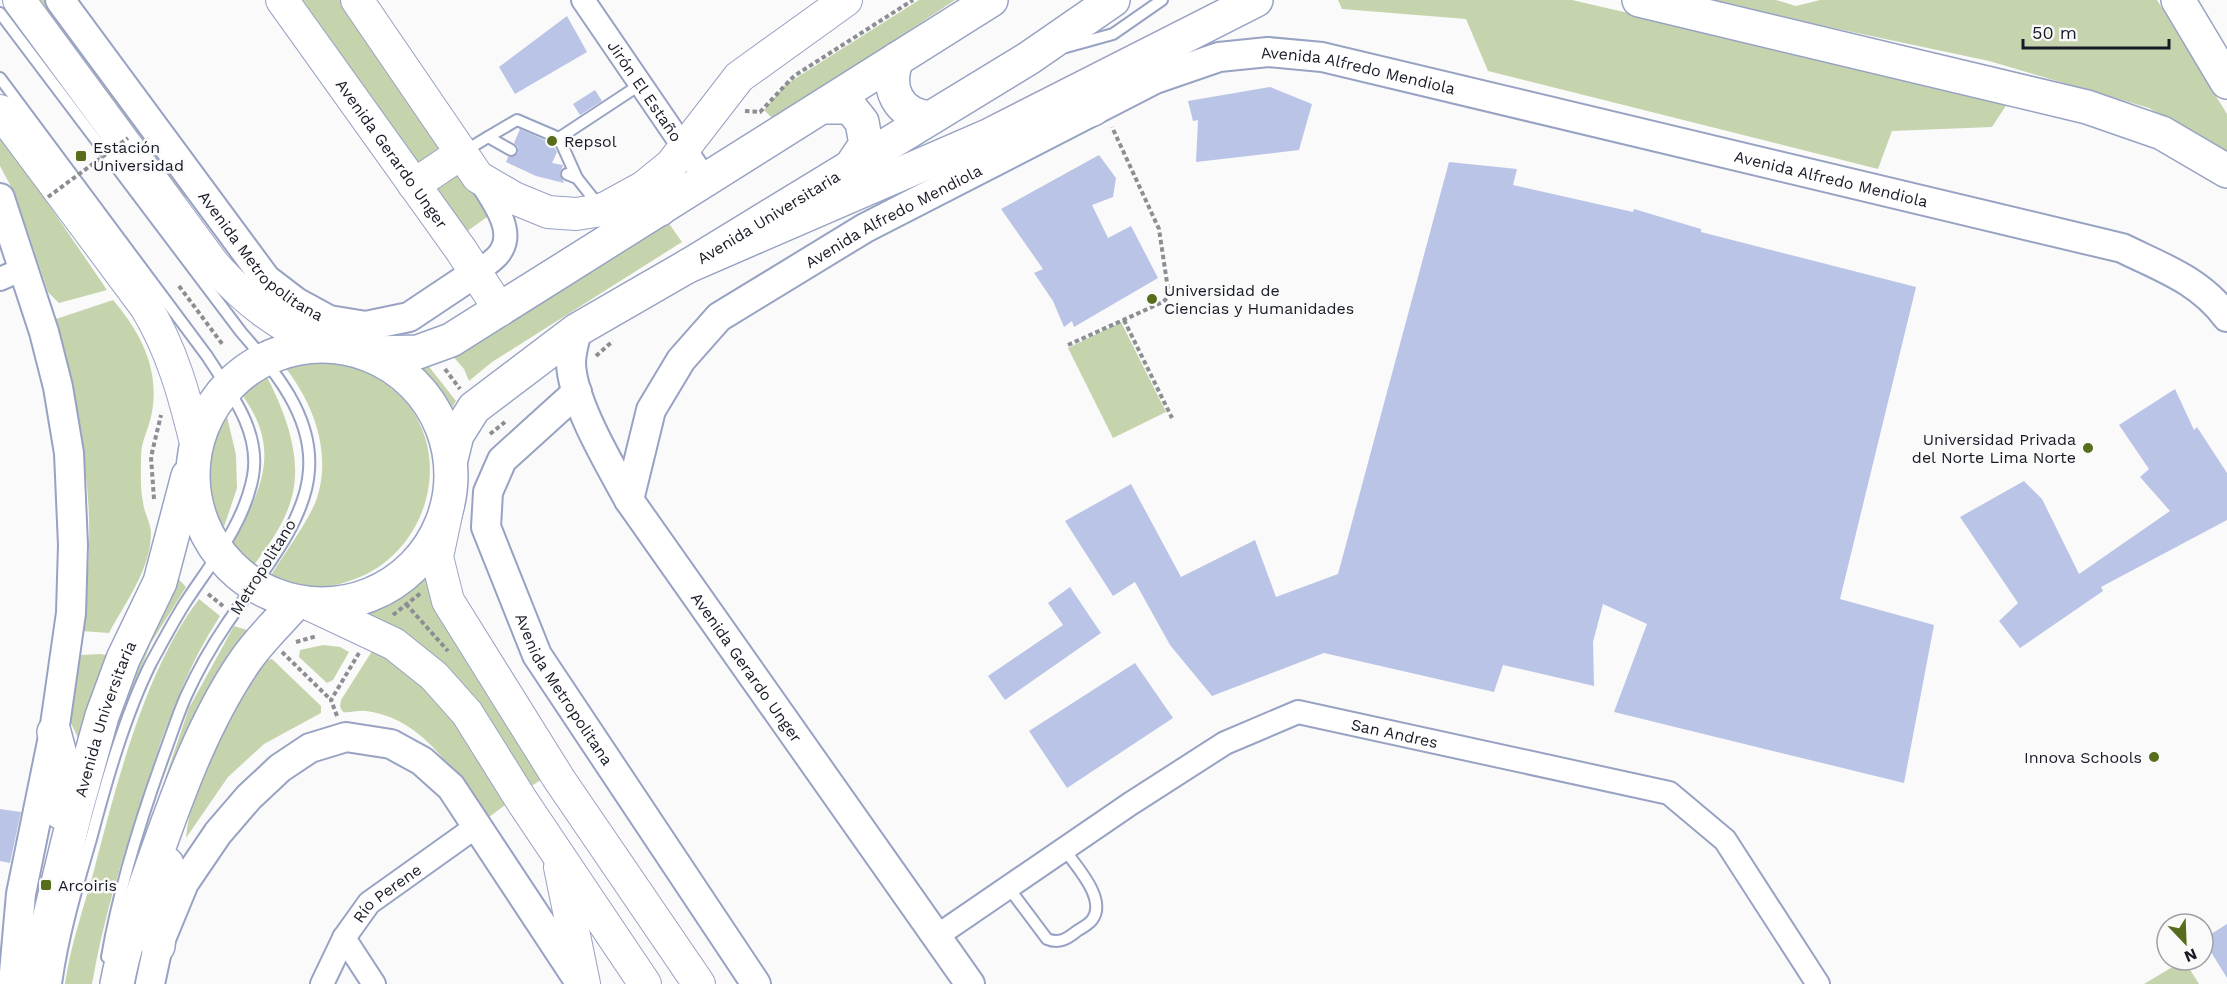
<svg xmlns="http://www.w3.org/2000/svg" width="2227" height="984" font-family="'Work Sans',sans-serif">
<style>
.green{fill:#c6d4ad}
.building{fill:#bac4e6}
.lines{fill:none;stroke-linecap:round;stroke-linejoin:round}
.service-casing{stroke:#98a2c3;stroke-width:14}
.minor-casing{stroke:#98a2c3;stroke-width:26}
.tertiary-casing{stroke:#98a2c3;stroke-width:32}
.secondary-casing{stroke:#98a2c3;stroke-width:34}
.primary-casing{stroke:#98a2c3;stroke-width:36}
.motorway-casing{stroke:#98a2c3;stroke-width:36}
.path{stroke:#8c8e94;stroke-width:4;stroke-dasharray:4.5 3;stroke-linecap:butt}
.service{stroke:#fff;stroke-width:10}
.minor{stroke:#fff;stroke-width:22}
.tertiary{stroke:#fff;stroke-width:28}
.secondary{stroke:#fff;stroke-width:32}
.primary{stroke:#fff;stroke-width:33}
.motorway{stroke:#fff;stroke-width:33}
.path-bridge{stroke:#8c8e94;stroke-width:4;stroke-dasharray:4.5 3;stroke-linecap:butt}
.poi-dot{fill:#586d1c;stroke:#fafafa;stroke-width:2}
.labels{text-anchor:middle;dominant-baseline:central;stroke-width:5;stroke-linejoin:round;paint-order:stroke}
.street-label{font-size:16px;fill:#181b27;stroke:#fafafa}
.poi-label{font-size:16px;fill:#181b27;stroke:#fafafa;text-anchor:start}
</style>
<rect width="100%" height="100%" fill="#fafafa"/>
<!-- green -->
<g class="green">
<polygon points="37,0 49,0 195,203 175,191"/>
<polygon points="294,0 344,0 485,193 487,217 466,232"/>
<polygon points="919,0 955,0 774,120 764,110 785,85"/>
<polygon points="1338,0 1572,0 2009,101 1992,127 1892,131 1878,169 1488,71 1466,19 1342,9"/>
<polygon points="1702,0 1776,0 1796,6 1820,0 2157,0 2227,114 2227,154 2149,108 1989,61"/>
<polygon points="0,133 107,290 59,303 48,292 15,194 0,166"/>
<polygon points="663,215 682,242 492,362 469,381 464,369 451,354"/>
<path d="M 113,300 C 142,334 161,372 151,417 C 148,430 141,442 141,457 C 141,471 140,488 143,502 C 144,513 151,523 151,533 C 151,569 125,603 109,633 L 81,631 C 84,602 89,573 89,544 C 91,467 74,393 56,319 Z"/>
<polygon points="1121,322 1166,412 1113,438 1068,348"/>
<polygon points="423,359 456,401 449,413 433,388 409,367"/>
<path d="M 309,360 C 322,361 338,360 350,365 C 373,374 394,387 409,406 C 454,466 422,555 355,579 C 337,586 315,590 296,586 C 288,584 279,580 270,577 C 283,555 309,521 317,498 C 332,452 313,402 284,366 Z"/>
<path d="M 265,373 C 284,410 304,457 291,500 C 284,525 267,547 252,568 L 230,549 C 260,491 285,450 239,391 Z"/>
<path d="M 225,408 L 236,455 L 237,488 L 221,536 C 197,488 195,455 225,408 Z"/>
<polygon points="428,565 549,775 528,788 352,615 388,599"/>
<polygon points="171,571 186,587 151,643 88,799"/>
<path d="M 199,599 L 220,616 C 183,673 163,734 142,798 C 122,859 103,920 92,984 L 65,984 C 70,947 83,910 93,874 C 116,787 144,671 199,599 Z"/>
<polygon points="234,626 247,630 218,676 153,822 151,820 189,708"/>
<polygon points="323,645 340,647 349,652 333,680 327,683 299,657 300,650"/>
<path d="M 374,648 L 415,669 L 512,800 L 485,820 C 457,775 424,718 366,711 C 358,710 350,713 343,712 L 340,707 L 341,700 Z"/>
<polygon points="100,654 111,656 80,742 68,717 81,655"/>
<path d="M 272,659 L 321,706 L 321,713 L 264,744 L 228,777 L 186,838 C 191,780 232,718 260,668 L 266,660 Z"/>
<polygon points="2184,960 2199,984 2144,984"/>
</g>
<!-- building -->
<g class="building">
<polygon points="567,16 587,52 515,94 499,67"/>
<polygon points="1270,87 1312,104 1299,150 1196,162 1198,120 1193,121 1188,101"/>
<polygon points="595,90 602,101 580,115 573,104"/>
<polygon points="520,129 553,144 557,152 552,163 563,165 560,174 564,183 536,176 506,162 508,157 518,153 518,147 514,143"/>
<polygon points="1099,155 1116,178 1113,197 1092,205 1108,238 1131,226 1158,278 1074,327 1072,321 1064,327 1053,301 1034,273 1043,269 1001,209"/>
<polygon points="1449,162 1517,169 1513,185 1633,212 1634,209 1701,229 1701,232 1916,287 1840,599 1934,625 1904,783 1614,712 1647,624 1603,604 1593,642 1594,686 1503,665 1494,692 1324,653 1212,696 1170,645 1135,582 1113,596 1065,521 1131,484 1181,577 1255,540 1276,597 1338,574"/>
<polygon points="2175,389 2194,430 2197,427 2227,473 2227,520 2101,587 2103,591 2020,648 1999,621 2018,603 1960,517 2024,481 2042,499 2079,574 2170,511 2140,477 2149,469 2119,425"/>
<polygon points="1070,587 1101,633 1005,700 988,676 1063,625 1048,603"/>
<polygon points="1135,663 1173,718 1067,788 1029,731"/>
<polygon points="0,809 21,812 10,863 0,861"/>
<polygon points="2227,924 2227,978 2203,939"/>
</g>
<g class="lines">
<!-- service casing -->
<g class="service-casing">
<g id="service">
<path d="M 0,13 L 241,332 C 275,371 313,416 309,470 C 306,524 255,581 226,625 C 211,647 197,672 186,696 C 178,714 172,733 165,752 C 141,818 119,887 107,957"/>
<polyline points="1066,47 1113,34 1162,0"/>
<path d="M 0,78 L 207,356 C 230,392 261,431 253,476 C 244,525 211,563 185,603 C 173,622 162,643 151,663 C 125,715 106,782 91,839 C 77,887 63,934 56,984"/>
<polyline points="488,137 517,120 559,138 577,178"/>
<polyline points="559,138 641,84"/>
<polyline points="465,151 488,137 511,150"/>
<polyline points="567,174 577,178 600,207"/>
<path d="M 1008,887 L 1047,939 C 1059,944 1067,939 1077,931 C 1082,928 1089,924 1092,920 C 1108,899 1075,865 1064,849"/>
</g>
</g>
<!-- minor casing -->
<g class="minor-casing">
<g id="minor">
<path id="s1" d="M 583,0 L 706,180"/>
<path d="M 475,273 C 483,267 496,260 501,251 C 516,228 489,197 478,177"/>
<polyline points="0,279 23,269"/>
<path id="s2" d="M 937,936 L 1130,804 L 1225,743 L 1298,712 L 1669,793 L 1725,840 L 1818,984"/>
<polyline points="344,938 374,984"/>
<path id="s3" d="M 322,984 L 344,938 L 369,903 L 477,826"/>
</g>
</g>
<!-- tertiary casing -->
<g class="tertiary-casing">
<g id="tertiary">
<path id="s4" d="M 60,0 L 266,279 L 296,302 L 329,320 L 366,326 L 409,317 L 475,273"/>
<polyline points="0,198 44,332 58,387 69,453 73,545 71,613 54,732 21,894 13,984"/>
<path id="s5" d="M 577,330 C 575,340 571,352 571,363 C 572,402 610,465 629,500 L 970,984"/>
<path id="s6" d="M 577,392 L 502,460 L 488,492 L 486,527 L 537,655 L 756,984"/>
<path id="s7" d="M 629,500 L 651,410 L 681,360 L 719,317 L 865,228 L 1155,79 L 1219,57 L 1268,52 L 1322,57 L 2122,248 C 2163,268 2199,280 2227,317"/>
<polyline points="150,984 158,946 184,883 218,833 249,797 280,768 310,748 346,737 391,744 422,761 451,787 581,984"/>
</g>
</g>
<!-- secondary casing -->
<g class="secondary-casing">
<g id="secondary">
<path d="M 19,0 L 214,265 C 248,303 277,324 323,346"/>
<path id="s8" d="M 282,0 L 461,250 L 500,310"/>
<polyline points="357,0 478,177 514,198 548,212 576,214 602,210 644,187 671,165 739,77 846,0"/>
<path d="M 0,111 L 146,307 C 172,350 184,394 196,443"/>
<polyline points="414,185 460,154"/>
<polyline points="448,505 437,557 448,601 559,779 699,984"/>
<polyline points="309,604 394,644 434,676 467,713 522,801 645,984"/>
<polyline points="560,867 584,984"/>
</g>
</g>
<!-- primary casing -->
<g class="primary-casing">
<g id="primary">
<path d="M 897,59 C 885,88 898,115 930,118"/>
<polyline points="822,107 850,107 862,122 866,144 852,165"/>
<polyline points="602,210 660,209"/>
<circle cx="322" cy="475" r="129"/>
<polyline points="370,353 418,352 451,340 991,0"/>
<path id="s9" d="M 451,459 L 457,435 L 474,408 L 577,330 L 688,266 L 1029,58 L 1113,0"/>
<polyline points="54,732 66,777 60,812"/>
<polyline points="158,946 167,864"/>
<path id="s10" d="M 37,984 L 43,944 L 76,809 L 102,716 L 123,659 L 160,582 L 188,476"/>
<path d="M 117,984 C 125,941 140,902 154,861 C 178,793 204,721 245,661 C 260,639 279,622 296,602"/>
</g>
</g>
<!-- motorway casing -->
<g class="motorway-casing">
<g id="motorway">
<polyline points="1639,0 2087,107 2162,133 2227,171"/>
<polyline points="2178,0 2227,82"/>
<polyline points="1042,126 1093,109"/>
<polyline points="688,266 988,136 1256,0"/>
</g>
</g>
<!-- path -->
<g class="path">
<polyline points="745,111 760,112 794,76 913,0"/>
<polyline points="179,286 223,345"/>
<polyline points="1124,320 1172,418"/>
<polyline points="1068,345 1163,302 1169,296 1159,229 1112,127"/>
<polyline points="596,356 613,341"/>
<polyline points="445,369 460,389"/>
<polyline points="490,434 505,422"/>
<polyline points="154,499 151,457 161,415"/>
<polyline points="208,594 223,606"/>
<polyline points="406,604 448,651"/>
<polyline points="393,615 422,592"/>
<polyline points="296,642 317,636"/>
<polyline points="282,652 331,700"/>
<polyline points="337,716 331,700 359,653"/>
</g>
<!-- service -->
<use href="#service" class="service"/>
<!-- minor -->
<use href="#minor" class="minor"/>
<!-- tertiary -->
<use href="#tertiary" class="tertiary"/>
<!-- secondary -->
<use href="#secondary" class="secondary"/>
<!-- primary -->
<use href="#primary" class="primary"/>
<!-- motorway -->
<use href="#motorway" class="motorway"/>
<!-- path-bridge -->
<polyline class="path-bridge" points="48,197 128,138"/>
</g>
<!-- markers -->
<g class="poi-dot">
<circle cx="552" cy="141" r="6"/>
<rect x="75" y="150" width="12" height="12" rx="3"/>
<circle cx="1152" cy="299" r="6"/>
<circle cx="2088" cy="448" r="6"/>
<circle cx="2154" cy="757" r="6"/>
<rect x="40" y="879" width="12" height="12" rx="3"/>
</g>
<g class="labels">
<!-- street labels -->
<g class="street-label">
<text stroke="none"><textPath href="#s7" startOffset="914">Avenida Alfredo Mendiola</textPath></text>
<text stroke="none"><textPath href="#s1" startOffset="110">Jirón El Estaño</textPath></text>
<text stroke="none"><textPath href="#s8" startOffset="189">Avenida Gerardo Unger</textPath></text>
<text stroke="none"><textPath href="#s7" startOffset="1400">Avenida Alfredo Mendiola</textPath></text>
<text stroke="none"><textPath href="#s7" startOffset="410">Avenida Alfredo Mendiola</textPath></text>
<text stroke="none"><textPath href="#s9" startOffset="408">Avenida Universitaria</textPath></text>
<text stroke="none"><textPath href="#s4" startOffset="327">Avenida Metropolitana</textPath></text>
<text transform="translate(263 567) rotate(-58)">Metropolitano</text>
<text stroke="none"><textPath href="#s5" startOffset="388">Avenida Gerardo Unger</textPath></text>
<text stroke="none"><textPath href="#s6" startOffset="352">Avenida Metropolitana</textPath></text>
<text stroke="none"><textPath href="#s10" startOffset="274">Avenida Universitaria</textPath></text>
<text stroke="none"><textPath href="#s2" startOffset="525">San Andres</textPath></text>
<text stroke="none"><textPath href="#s3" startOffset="114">Río Perene</textPath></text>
</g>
<!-- poi labels -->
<g class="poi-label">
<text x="564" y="141">Repsol</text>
<text x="93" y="147">Estación<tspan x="93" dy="18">Universidad</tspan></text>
<text x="1164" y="290">Universidad de<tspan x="1164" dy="18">Ciencias y Humanidades</tspan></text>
<text x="2076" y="439" text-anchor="end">Universidad Privada<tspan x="2076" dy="18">del Norte Lima Norte</tspan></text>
<text x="2142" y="757" text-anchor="end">Innova Schools</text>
<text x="58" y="885">Arcoiris</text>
</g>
</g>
<!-- north arrow -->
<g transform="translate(2185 942) rotate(157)"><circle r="28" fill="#fafafa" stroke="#a0a1a6" stroke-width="1.5"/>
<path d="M0-4.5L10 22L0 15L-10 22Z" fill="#586d1c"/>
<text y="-9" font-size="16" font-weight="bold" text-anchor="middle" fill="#181b27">N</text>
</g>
<!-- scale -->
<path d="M2023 39v9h146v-9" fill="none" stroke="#181b27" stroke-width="3"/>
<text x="2032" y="39" font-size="18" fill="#181b27" stroke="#fafafa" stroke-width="4.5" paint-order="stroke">50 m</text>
</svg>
